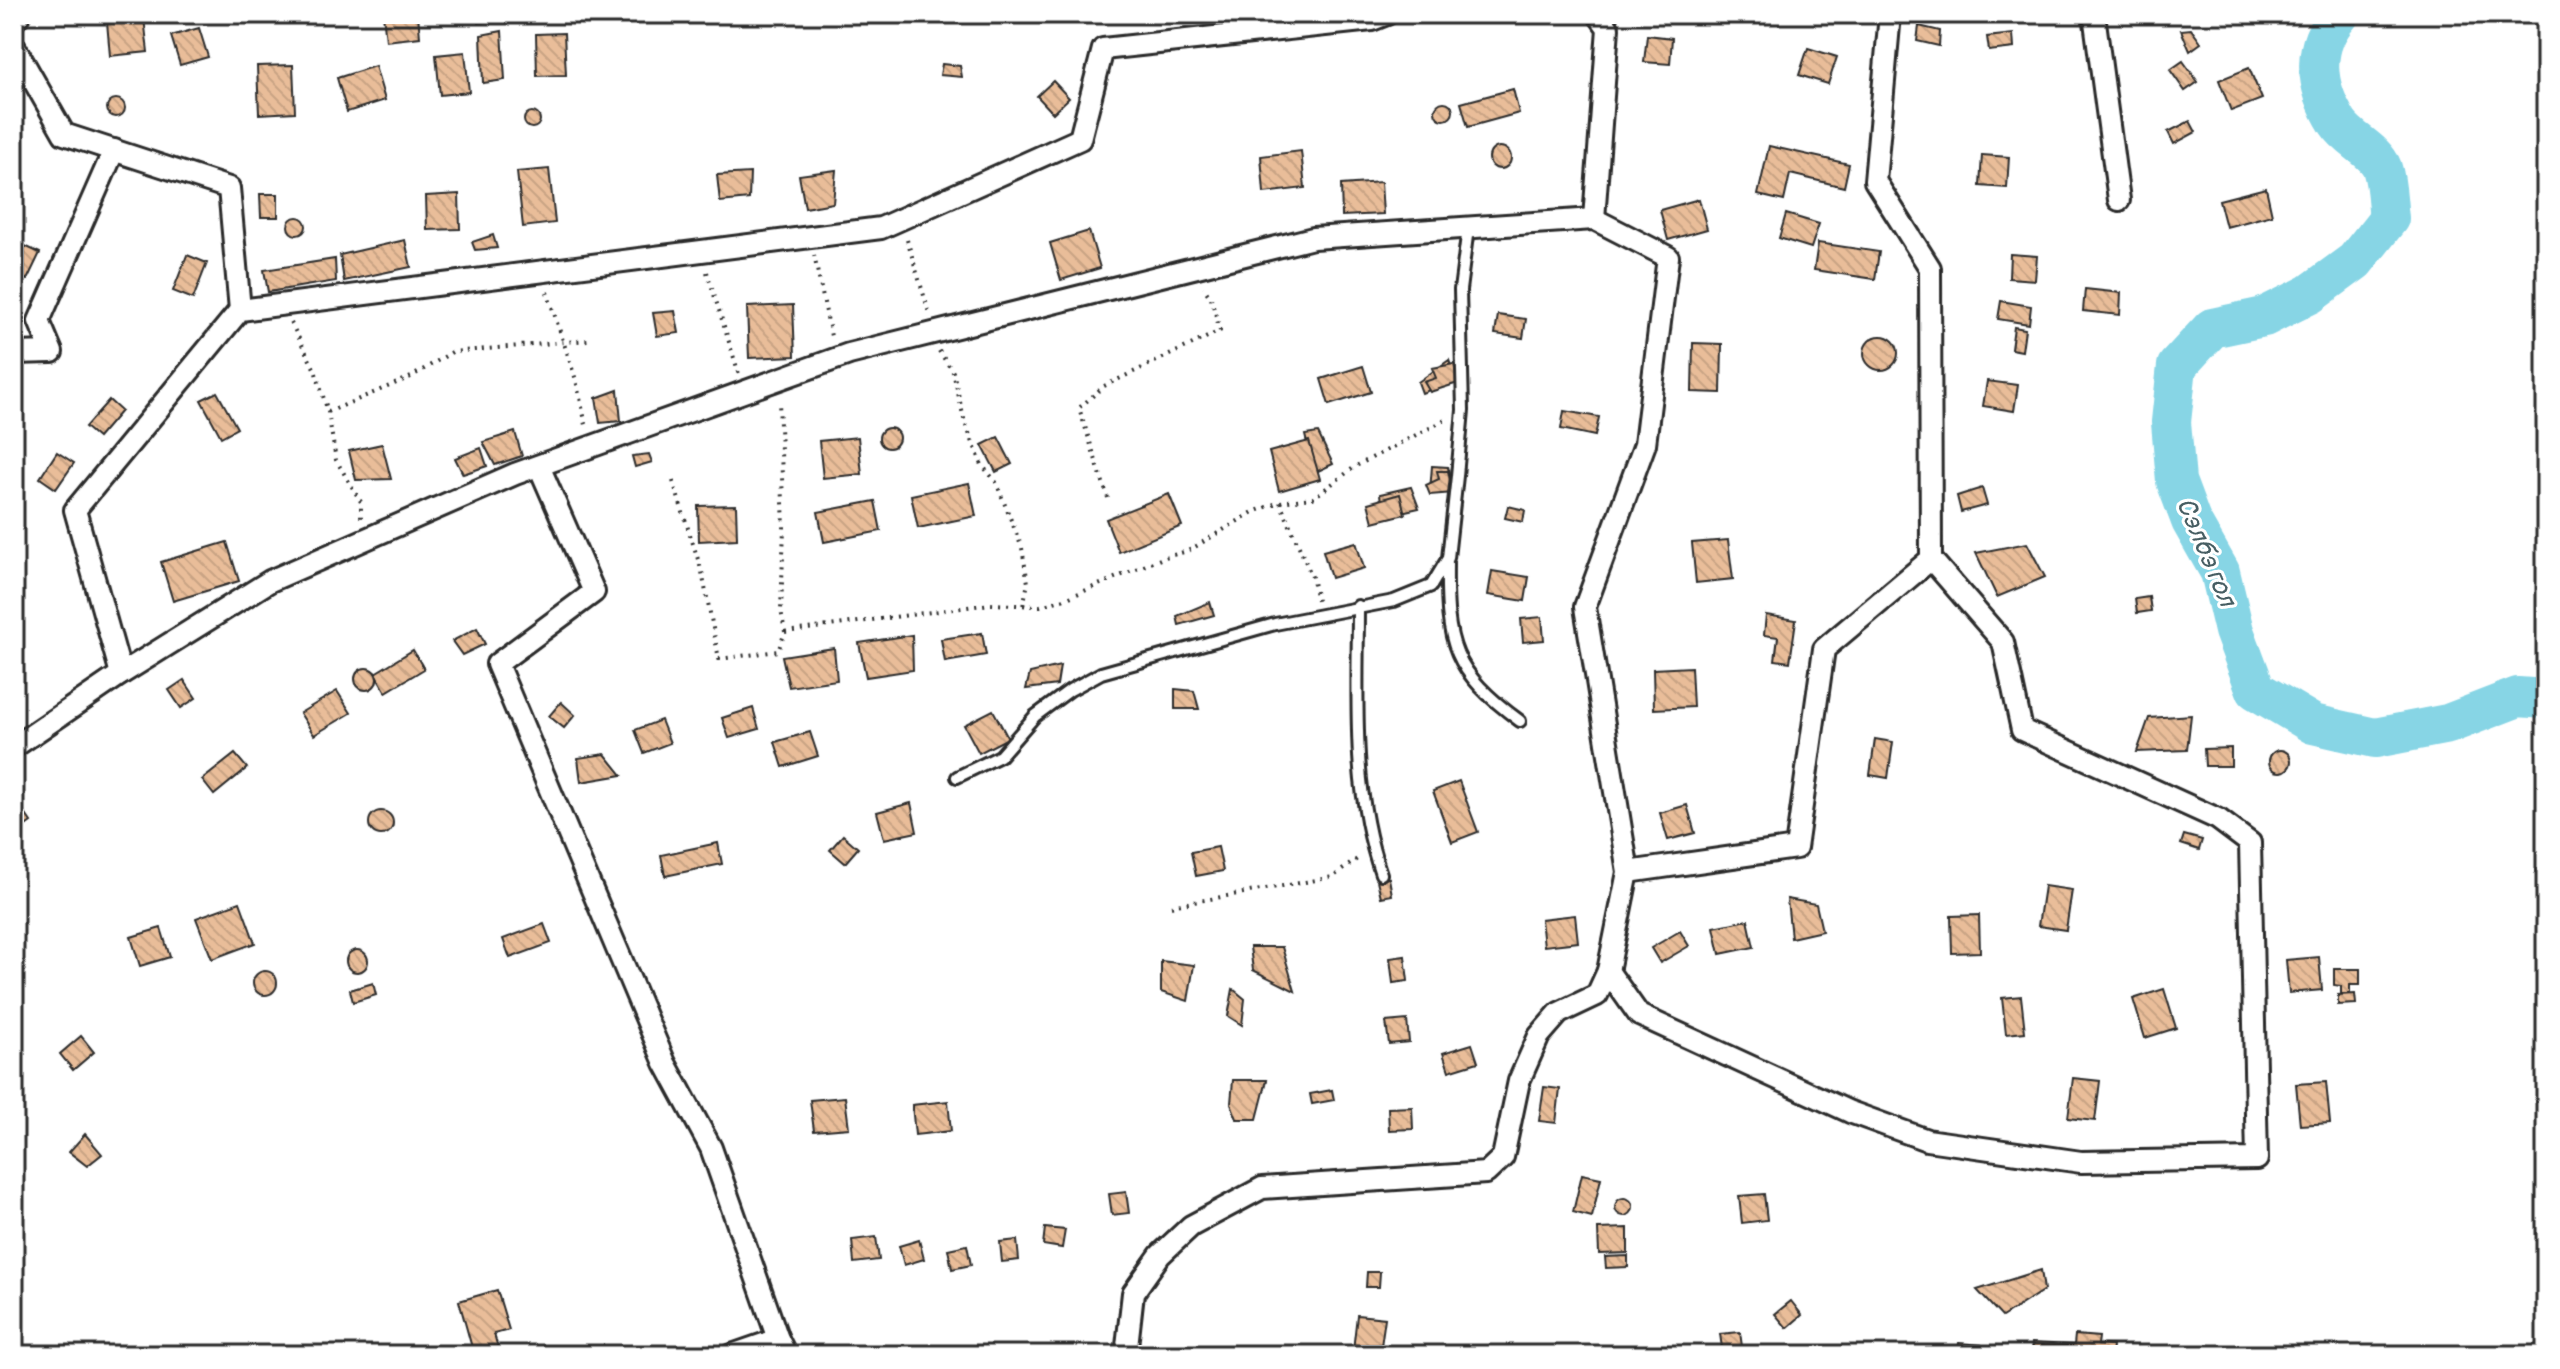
<svg xmlns="http://www.w3.org/2000/svg" width="2560" height="1369" font-family="Pangolin,sans-serif">
<style>
.lines{fill:none;stroke-linecap:round;stroke-linejoin:round}
.river{stroke:#87d5e5;stroke-width:40}
.building{fill:url(#building-back-hatch);stroke:#2b2b2b;stroke-width:2}
.lane-casing{stroke:#2b2b2b;stroke-width:16}
.street-casing{stroke:#2b2b2b;stroke-width:26}
.path{stroke:#2b2b2b;stroke-width:4;stroke-dasharray:2 6;stroke-linecap:butt}
.lane{stroke:#fff;stroke-width:10}
.street{stroke:#fff;stroke-width:20}
.labels{text-anchor:middle;dominant-baseline:central;stroke-width:6;stroke-linejoin:round;paint-order:stroke}
.water-label{font-size:26px;font-style:italic;fill:#475e63;stroke:#fff}
</style>
<defs>
<pattern id="building-back-hatch" width="6" height="6" patternUnits="userSpaceOnUse" patternTransform="scale(2)"><rect width="6" height="6" fill="#e9bd99"/><path d="M-1 5l2 2M0 0l6 6M5-1l2 2" fill="none" stroke="#c8a384"/></pattern>
</defs>
<rect width="100%" height="100%" fill="#fff"/>
<filter id="ink" filterUnits="userSpaceOnUse"><feTurbulence type="fractalNoise" baseFrequency=".0125" numOctaves="2"/><feDisplacementMap in="SourceGraphic" scale="16" xChannelSelector="R" yChannelSelector="G"/><feConvolveMatrix kernelMatrix="1 2 1 2 8 2 1 2 1" color-interpolation-filters="sRGB"/></filter>
<g filter="url(#ink)">
<g class="lines">
<!-- river -->
<path class="river" d="M 2340,14 C 2310,47 2315,86 2338,123 C 2349,140 2375,150 2382,168 C 2387,183 2387,203 2389,218 L 2355,261 L 2310,294 L 2264,317 L 2212,328 L 2177,366 L 2171,422 L 2176,481 L 2191,521 L 2220,572 L 2234,631 L 2256,690 L 2313,724 L 2375,738 L 2448,724 L 2518,697 L 2546,699"/>
</g>
<!-- building -->
<g class="building">
<polygon points="383,14 418,14 420,37 386,41"/>
<polygon points="477,14 515,14 515,19 478,23"/>
<polygon points="1199,14 1231,14 1231,21 1200,23"/>
<polygon points="144,18 148,52 110,56 107,22"/>
<polygon points="1919,26 1940,31 1939,46 1917,41"/>
<polygon points="199,28 208,57 180,65 171,36"/>
<polygon points="2191,29 2201,43 2190,51 2181,30"/>
<polygon points="502,31 505,80 483,83 481,35"/>
<polygon points="564,33 566,75 537,76 536,34"/>
<polygon points="2013,34 2014,48 1989,51 1987,37"/>
<polygon points="1647,35 1672,38 1670,64 1644,62"/>
<polygon points="1808,48 1837,57 1828,84 1799,75"/>
<polygon points="465,52 469,92 440,95 436,55"/>
<polygon points="2183,61 2198,82 2185,91 2170,70"/>
<polygon points="942,64 960,66 962,77 940,75"/>
<polygon points="293,65 295,112 259,114 257,66"/>
<polygon points="375,66 385,100 347,112 337,78"/>
<polygon points="2249,68 2262,99 2231,111 2219,80"/>
<polygon points="1053,81 1069,98 1053,113 1037,96"/>
<polygon points="1513,89 1519,113 1468,127 1461,103"/>
<circle cx="116" cy="108" r="9"/>
<circle cx="1444" cy="111" r="9"/>
<circle cx="532" cy="120" r="8"/>
<polygon points="2190,121 2196,132 2174,144 2168,132"/>
<polygon points="1769,146 1849,164 1844,187 1790,174 1784,201 1758,195"/>
<circle cx="1500" cy="158" r="11"/>
<polygon points="1301,151 1305,188 1264,193 1261,156"/>
<polygon points="1982,155 2009,157 2007,188 1980,186"/>
<polygon points="549,169 555,223 523,227 517,172"/>
<polygon points="836,170 833,203 805,208 799,175"/>
<polygon points="750,173 749,199 720,202 717,175"/>
<polygon points="1381,182 1383,214 1342,216 1341,185"/>
<polygon points="2266,188 2272,215 2226,227 2219,200"/>
<polygon points="260,194 278,194 278,217 261,217"/>
<polygon points="459,194 460,229 427,230 426,196"/>
<polygon points="1699,199 1707,229 1668,240 1660,210"/>
<polygon points="1786,214 1819,224 1811,248 1779,238"/>
<circle cx="297" cy="226" r="9"/>
<polygon points="1089,231 1100,268 1061,280 1050,243"/>
<polygon points="493,235 497,248 475,250 472,242"/>
<polygon points="405,240 411,267 344,281 340,255"/>
<polygon points="14,241 40,253 27,280 14,273"/>
<polygon points="1818,243 1879,252 1875,279 1814,270"/>
<polygon points="2010,254 2037,256 2035,280 2009,278"/>
<polygon points="187,255 207,263 193,299 173,291"/>
<polygon points="335,259 336,281 268,292 264,270"/>
<polygon points="2085,289 2121,293 2120,315 2083,311"/>
<polygon points="2001,301 2031,306 2029,324 1998,319"/>
<polygon points="793,305 795,356 749,358 747,307"/>
<polygon points="675,311 679,333 657,336 653,313"/>
<polygon points="1498,315 1526,319 1523,338 1495,334"/>
<polygon points="2014,327 2025,329 2022,351 2011,349"/>
<circle cx="1881" cy="353" r="17"/>
<polygon points="1693,343 1722,344 1721,393 1692,392"/>
<polygon points="1449,360 1456,380 1422,393 1418,382"/>
<polygon points="1454,364 1458,383 1430,392 1424,382 1436,378 1432,368"/>
<polygon points="1363,366 1371,392 1329,405 1321,379"/>
<polygon points="1987,381 2018,385 2014,411 1983,406"/>
<polygon points="618,390 621,421 600,423 596,398"/>
<polygon points="217,392 237,428 221,437 201,400"/>
<polygon points="109,400 121,411 98,438 85,427"/>
<polygon points="1564,411 1599,417 1595,436 1561,429"/>
<circle cx="889" cy="438" r="10"/>
<polygon points="515,432 522,456 495,465 483,442"/>
<polygon points="1318,433 1333,464 1301,479 1288,461 1308,447 1305,435"/>
<polygon points="858,437 862,474 823,478 819,441"/>
<polygon points="998,437 1012,464 996,472 982,445"/>
<polygon points="1309,441 1320,479 1279,491 1269,452"/>
<polygon points="382,444 391,479 356,480 349,451"/>
<polygon points="481,448 487,466 463,474 455,458"/>
<polygon points="57,452 74,463 56,489 40,478"/>
<polygon points="649,454 652,462 635,467 632,456"/>
<polygon points="1432,466 1448,467 1451,486 1430,491"/>
<polygon points="1437,471 1448,471 1453,493 1430,495 1426,485 1439,479"/>
<polygon points="969,483 976,516 918,528 911,495"/>
<polygon points="1411,487 1419,508 1383,516 1380,494"/>
<polygon points="1982,488 1987,505 1961,512 1957,496"/>
<polygon points="1169,494 1182,526 1119,552 1106,519"/>
<polygon points="1400,494 1405,514 1373,522 1368,503"/>
<polygon points="875,501 881,531 824,542 818,512"/>
<polygon points="736,505 737,539 699,541 698,506"/>
<polygon points="1508,506 1525,510 1523,522 1505,518"/>
<polygon points="1728,540 1733,579 1696,583 1692,543"/>
<polygon points="227,542 239,581 173,601 161,562"/>
<polygon points="1356,542 1364,568 1331,578 1323,551"/>
<polygon points="2027,543 2045,577 1997,597 1976,553"/>
<polygon points="1492,571 1529,577 1525,601 1488,595"/>
<polygon points="2149,597 2151,611 2137,613 2135,599"/>
<polygon points="1210,602 1214,615 1179,625 1177,616"/>
<polygon points="1766,615 1796,620 1790,662 1775,660 1778,637 1764,635"/>
<polygon points="1542,617 1544,640 1523,642 1521,619"/>
<polygon points="477,628 485,644 462,655 452,641"/>
<polygon points="982,633 986,655 945,662 941,639"/>
<polygon points="912,635 913,670 866,677 859,643"/>
<polygon points="834,648 837,680 789,687 782,656"/>
<polygon points="413,650 424,669 386,692 375,673"/>
<polygon points="1060,666 1057,685 1026,689 1030,673"/>
<polygon points="1691,667 1693,707 1654,709 1653,669"/>
<circle cx="366" cy="679" r="11"/>
<polygon points="184,680 196,698 181,708 169,690"/>
<polygon points="1175,689 1194,691 1199,709 1175,709"/>
<polygon points="337,691 351,713 314,735 300,713"/>
<polygon points="561,702 575,715 564,728 549,716"/>
<polygon points="753,708 759,729 729,738 722,718"/>
<polygon points="993,710 1008,738 979,753 964,725"/>
<polygon points="2191,715 2187,750 2137,752 2149,718"/>
<polygon points="661,720 670,743 644,753 635,730"/>
<polygon points="810,732 818,756 783,767 775,742"/>
<polygon points="1875,739 1893,742 1888,778 1870,775"/>
<polygon points="2231,748 2231,766 2205,766 2204,749"/>
<circle cx="2280" cy="761" r="11"/>
<polygon points="235,754 247,768 214,795 202,780"/>
<polygon points="605,754 622,775 581,782 578,758"/>
<polygon points="1459,781 1478,832 1452,842 1433,791"/>
<polygon points="14,797 31,822 20,830 14,822"/>
<polygon points="911,803 917,832 884,839 877,812"/>
<polygon points="1687,805 1695,833 1668,840 1660,813"/>
<circle cx="381" cy="823" r="12"/>
<polygon points="843,835 858,848 845,863 830,850"/>
<polygon points="2184,835 2202,840 2199,850 2181,844"/>
<polygon points="718,843 722,864 665,876 661,855"/>
<polygon points="1218,847 1223,871 1196,876 1191,852"/>
<polygon points="1389,878 1392,895 1381,897 1377,880"/>
<polygon points="2044,886 2072,890 2066,930 2038,926"/>
<polygon points="1787,899 1816,904 1822,931 1791,938"/>
<polygon points="240,902 255,943 212,959 196,918"/>
<polygon points="1575,915 1578,942 1544,946 1541,919"/>
<polygon points="1979,915 1980,952 1952,953 1951,916"/>
<polygon points="1748,920 1754,947 1720,954 1714,927"/>
<polygon points="544,924 551,943 510,958 503,939"/>
<polygon points="161,928 170,957 140,966 131,937"/>
<polygon points="1680,931 1689,946 1660,963 1651,948"/>
<polygon points="1250,947 1282,947 1295,991 1253,970"/>
<circle cx="357" cy="961" r="11"/>
<polygon points="1405,956 1408,981 1393,983 1390,958"/>
<polygon points="2319,957 2322,990 2289,993 2286,960"/>
<polygon points="1161,961 1194,965 1188,1001 1161,992"/>
<polygon points="2334,969 2360,969 2360,985 2350,985 2350,994 2341,994 2341,986 2334,985"/>
<circle cx="265" cy="983" r="12"/>
<polygon points="373,983 376,995 353,1002 350,990"/>
<polygon points="1233,989 1245,999 1242,1025 1228,1016"/>
<polygon points="2164,989 2176,1028 2145,1038 2133,999"/>
<polygon points="2355,994 2356,1004 2338,1005 2338,995"/>
<polygon points="2021,996 2025,1032 2006,1034 2002,998"/>
<polygon points="1407,1020 1409,1042 1389,1044 1386,1022"/>
<polygon points="81,1036 94,1052 73,1070 60,1054"/>
<polygon points="1472,1044 1478,1062 1449,1071 1443,1053"/>
<polygon points="2073,1078 2100,1081 2095,1121 2068,1118"/>
<polygon points="1233,1080 1267,1080 1257,1119 1237,1119 1231,1103"/>
<polygon points="2326,1082 2330,1123 2300,1125 2296,1084"/>
<polygon points="1544,1087 1560,1089 1556,1123 1539,1121"/>
<polygon points="1332,1090 1334,1100 1312,1104 1310,1094"/>
<polygon points="845,1097 849,1128 814,1131 810,1100"/>
<polygon points="948,1101 951,1131 915,1135 912,1105"/>
<polygon points="1412,1107 1413,1129 1389,1130 1388,1108"/>
<polygon points="85,1134 102,1154 87,1166 69,1152"/>
<polygon points="1582,1174 1601,1178 1592,1217 1573,1212"/>
<polygon points="1126,1192 1129,1213 1112,1215 1109,1194"/>
<polygon points="1764,1194 1767,1220 1742,1223 1739,1196"/>
<circle cx="1624" cy="1207" r="9"/>
<polygon points="1045,1228 1065,1230 1062,1248 1043,1245"/>
<polygon points="1628,1228 1628,1253 1599,1254 1598,1229"/>
<polygon points="876,1237 879,1260 854,1263 852,1240"/>
<polygon points="919,1240 924,1259 904,1265 899,1246"/>
<polygon points="1017,1240 1019,1260 1002,1262 1000,1242"/>
<polygon points="967,1245 971,1265 952,1269 948,1249"/>
<polygon points="1628,1256 1628,1267 1606,1268 1605,1257"/>
<polygon points="2041,1270 2044,1290 2002,1317 1977,1290"/>
<polygon points="1367,1272 1380,1272 1379,1287 1366,1287"/>
<polygon points="497,1290 509,1330 494,1334 500,1355 474,1355 459,1301"/>
<polygon points="1791,1301 1802,1315 1787,1328 1775,1314"/>
<polygon points="1357,1315 1385,1318 1380,1353 1353,1350"/>
<polygon points="1740,1332 1743,1354 1723,1355 1720,1334"/>
<polygon points="2075,1335 2099,1337 2098,1345 2112,1346 2111,1355 2031,1355 2032,1343 2074,1345"/>
<polygon points="1959,1343 1981,1345 1980,1355 1957,1355"/>
</g>
<g class="lines">
<!-- lane casing -->
<g class="lane-casing">
<g id="lane">
<path d="M 1447,563 C 1446,644 1452,671 1520,721"/>
<path d="M 1358,606 C 1358,695 1351,789 1381,874"/>
<polyline points="957,777 1000,756 1035,716 1070,690 1101,673 1275,624 1394,601 1431,586 1448,558 1457,476 1463,410 1460,290 1468,228"/>
</g>
</g>
<!-- street casing -->
<g class="street-casing">
<g id="street">
<polyline points="2094,14 2119,200"/>
<polyline points="14,21 20,14"/>
<polyline points="14,46 64,134 229,188 240,310"/>
<polyline points="1594,219 1608,28 1598,14"/>
<polyline points="14,353 52,352 39,321 114,150"/>
<polyline points="539,466 594,592 497,664 665,1063 711,1148 778,1339"/>
<polyline points="121,674 75,510 240,310 881,228 1080,139 1103,49 1372,20 1387,14"/>
<polyline points="14,747 121,674 270,581 515,474 849,354 1313,238 1594,219 1668,257 1645,444 1585,607 1628,872 1608,971 1597,995 1559,1013 1539,1036 1519,1081 1503,1157 1486,1173 1262,1188 1191,1226 1160,1255 1133,1293 1126,1355"/>
<polyline points="1628,872 1796,848 1824,649 1931,559 1930,268 1875,181 1890,14"/>
<polyline points="1608,971 1639,1015 1850,1112 1927,1140 2081,1162 2257,1159 2250,843 2218,819 2022,730 2003,642 1931,559"/>
<polyline points="732,1355 778,1339 786,1355"/>
</g>
</g>
<!-- path -->
<g class="path">
<polyline points="907,240 929,312"/>
<polyline points="814,255 832,341"/>
<polyline points="707,272 739,374"/>
<polyline points="547,292 576,380 586,425"/>
<polyline points="291,323 315,370 328,412 336,460 361,502 361,519"/>
<polyline points="939,351 953,372 965,423 982,465 996,482 1022,548 1028,583 1023,606"/>
<polyline points="328,412 411,377 452,352 588,340"/>
<polyline points="673,481 702,572 719,659 778,651 785,632 781,610 784,528 779,401"/>
<polyline points="1108,498 1079,408 1104,386 1220,331 1211,298 1203,287"/>
<polyline points="1280,502 1312,577 1317,601"/>
<polyline points="785,632 990,604 1040,606 1065,599 1165,557 1188,551 1253,512 1280,502 1313,498 1356,466 1447,419"/>
<polyline points="1171,906 1333,877 1361,856"/>
</g>
<!-- lane -->
<use href="#lane" class="lane"/>
<!-- street -->
<use href="#street" class="street"/>
</g>
</g>
<g class="labels">
<!-- water labels -->
<g class="water-label">
<text transform="translate(2206 552) rotate(67)">Сэлбэ гол</text>
</g>
</g>
<!-- margin -->
<rect width="2560" height="1369" fill="none" stroke="#fff" stroke-width="48"/>
<rect x="24" y="24" width="2512" height="1321" fill="none" stroke="#2b2b2b" stroke-width="3" filter="url(#ink)"/>
</svg>
